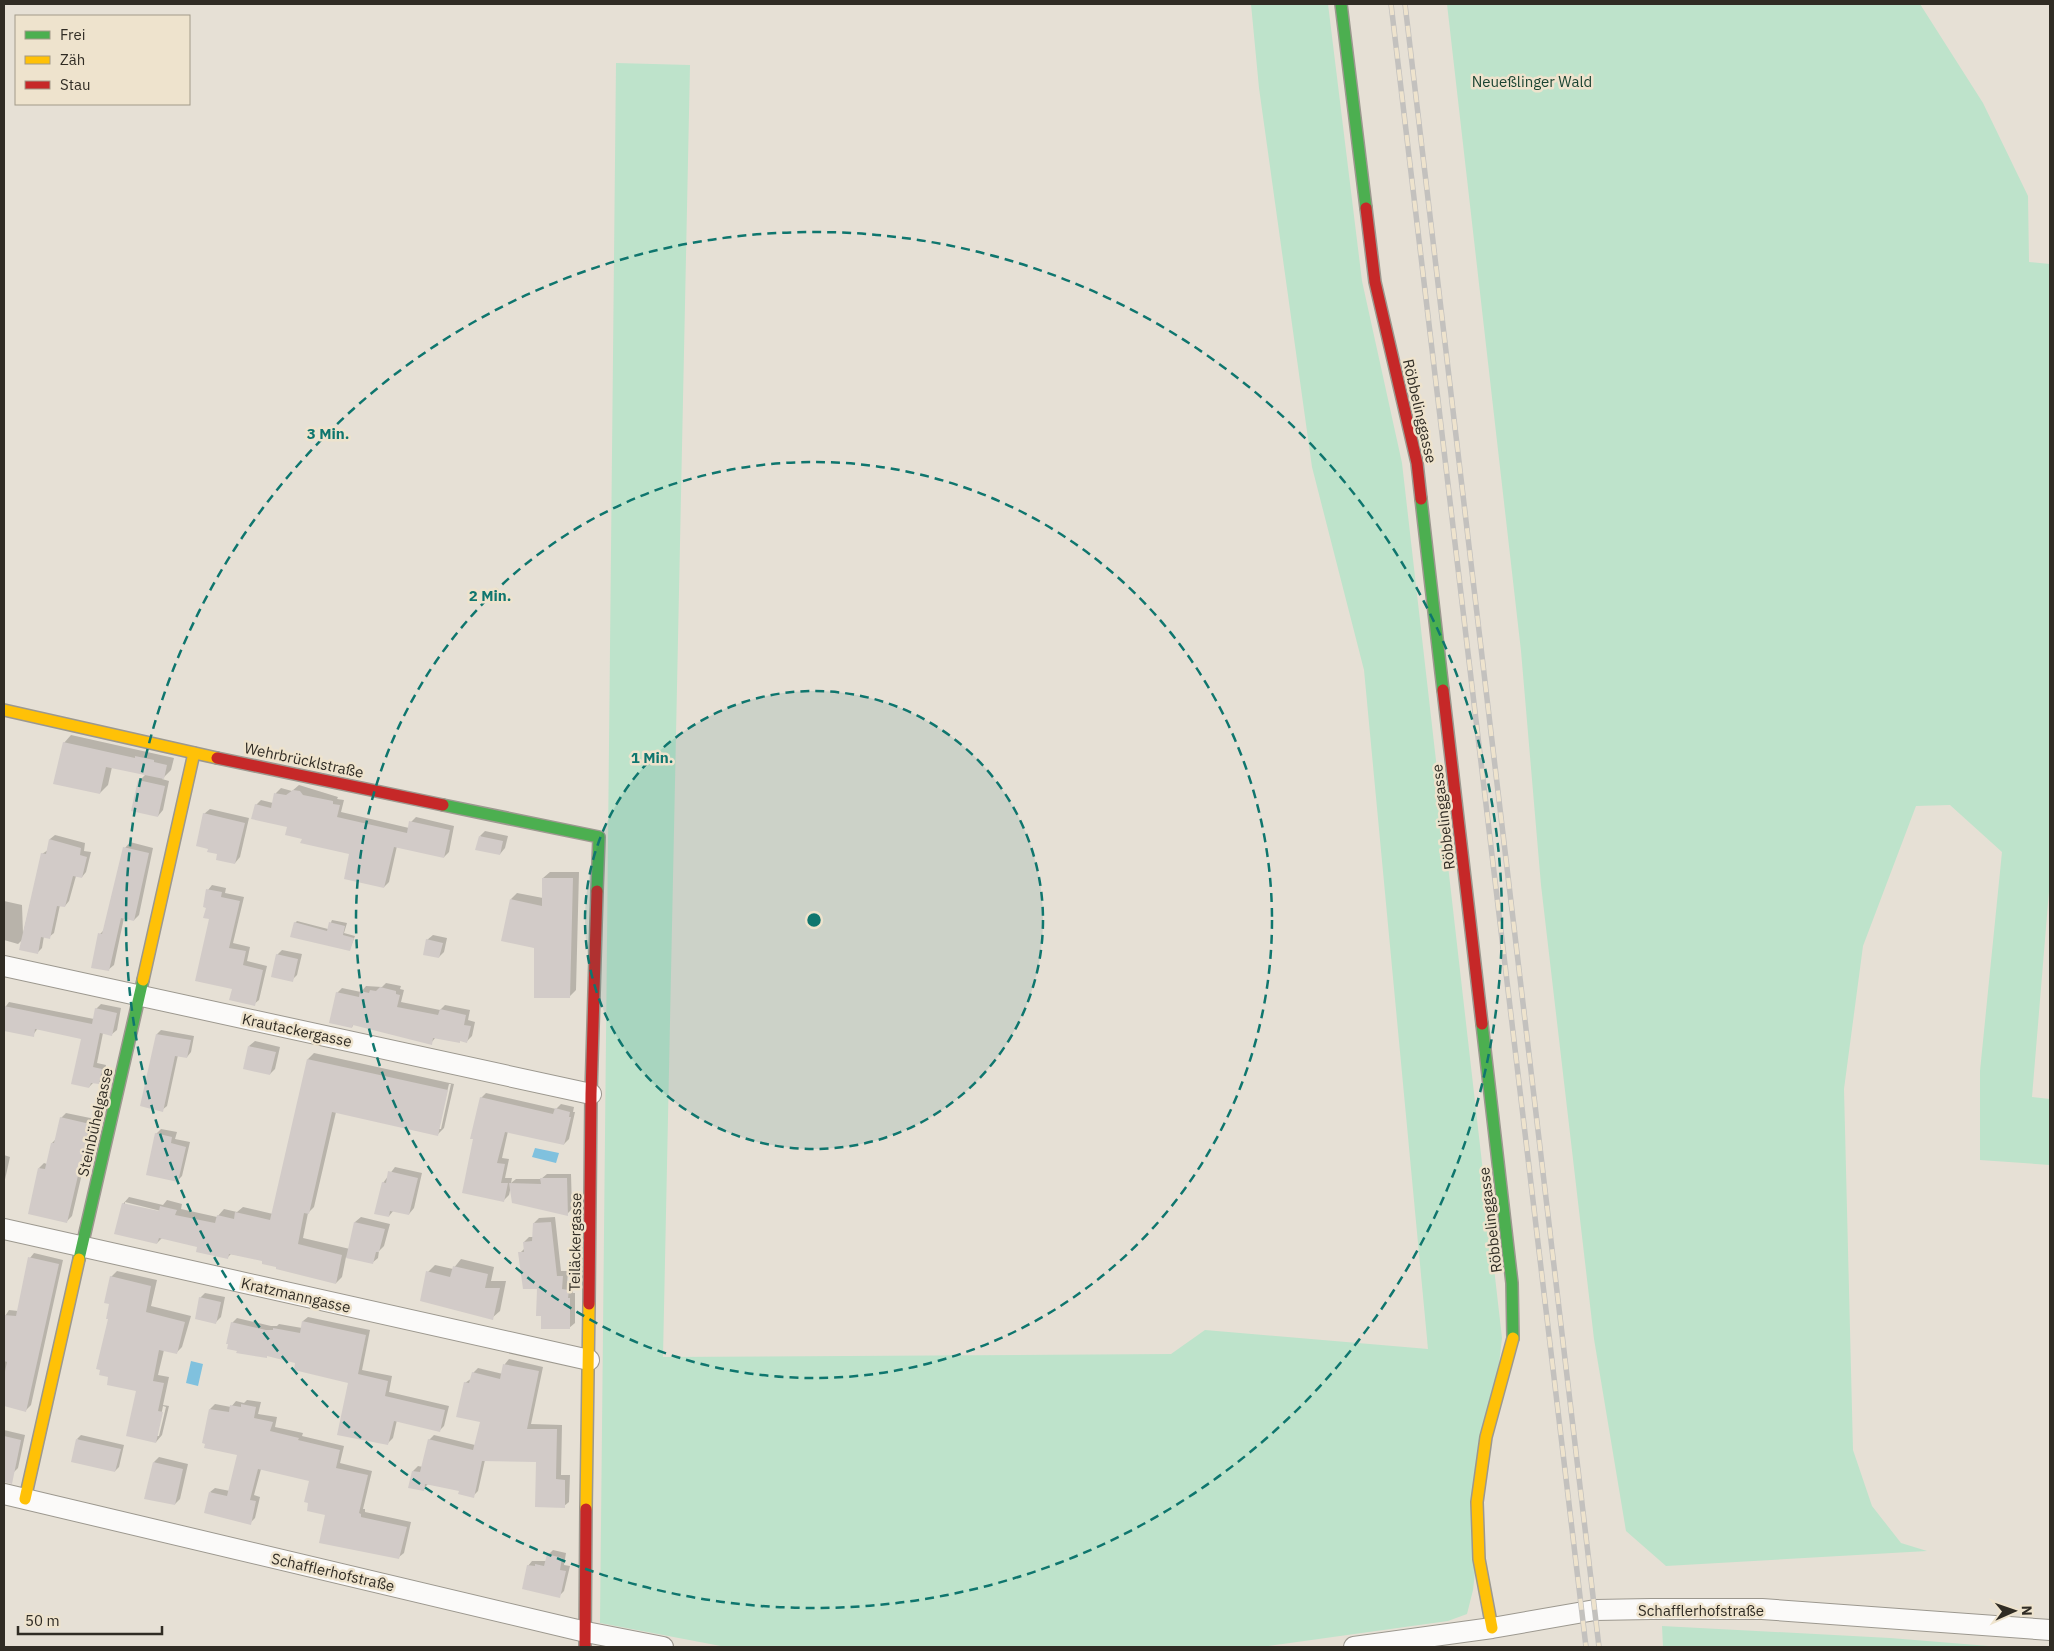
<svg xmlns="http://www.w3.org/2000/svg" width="2054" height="1651" font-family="'IBM Plex Sans',sans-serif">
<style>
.green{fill:#bee3cb}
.water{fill:#80c1de}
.shadow{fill:#0003;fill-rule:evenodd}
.building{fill:#d2cbc8}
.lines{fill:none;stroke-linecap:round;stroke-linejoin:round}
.street-casing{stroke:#9c988f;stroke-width:22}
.fast-casing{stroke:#9c988f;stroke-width:14}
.slow-casing{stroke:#9c988f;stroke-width:14}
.jam-casing{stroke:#9c988f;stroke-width:14}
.street{stroke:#fbfaf9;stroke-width:20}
.fast{stroke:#4caf50;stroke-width:11}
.slow{stroke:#ffc107;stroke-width:11}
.jam{stroke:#c62828;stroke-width:11}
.rail-casing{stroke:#c3c1be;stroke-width:5.5}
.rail{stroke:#eee3cd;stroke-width:4;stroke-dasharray:11;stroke-linecap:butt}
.ring{fill:none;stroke:#0f766e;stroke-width:2.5;stroke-dasharray:9 6}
.labels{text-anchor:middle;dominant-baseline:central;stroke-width:5;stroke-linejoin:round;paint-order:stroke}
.park-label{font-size:15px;fill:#1b4432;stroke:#eee3cd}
.street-label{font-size:15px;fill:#302c24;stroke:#eee3cd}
.centre{fill:#0f766e;stroke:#eee3cd;stroke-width:2.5}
.ring-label{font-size:15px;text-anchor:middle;font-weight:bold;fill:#0f766e;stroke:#eee3cd;stroke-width:5;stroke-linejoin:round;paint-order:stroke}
</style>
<rect width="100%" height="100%" fill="#e6e0d5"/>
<!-- green -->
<g class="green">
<polygon points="1251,4 1328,4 1362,281 1402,463 1502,1338 1473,1590 1467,1614 1448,1621 1261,1647 726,1647 600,1623 616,63 690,65 663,1357 1171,1354 1205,1330 1428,1349 1364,670 1312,467 1259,88"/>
<polygon points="1447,4 1920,4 1983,103 2028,196 2029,262 2050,264 2050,879 2032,1097 2050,1099 2050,1165 1980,1160 1980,1071 2002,852 1950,805 1916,806 1863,946 1844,1089 1853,1450 1872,1506 1901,1543 1927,1551 1666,1566 1626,1531 1594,1339 1541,885 1521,651"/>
<polygon points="1662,1626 1890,1638 2001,1647 1663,1647"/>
</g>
<!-- water -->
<g class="water">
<polygon points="535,1148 559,1153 556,1163 532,1157"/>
<polygon points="191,1361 203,1364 198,1386 186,1383"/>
</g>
<!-- shadow -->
<g class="shadow">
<polygon points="71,735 174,758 171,770 162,779 169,781 163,810 158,816 139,781 146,774 112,767 108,785 100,793 64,743"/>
<polygon points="299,785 338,797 337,799 344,800 341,812 409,828 411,822 416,817 454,826 449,852 444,857 397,846 389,882 384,887 351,853 303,838 288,826 256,805 261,800 273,803 276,793 281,788 292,791"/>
<polygon points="210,809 249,818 240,857 235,863 218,853 204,814"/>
<polygon points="485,831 508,836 505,848 500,854 480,836"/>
<polygon points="55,835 85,843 84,851 91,852 86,872 82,877 76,876 69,901 65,906 60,905 54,933 49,937 44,936 42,948 37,953 23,939 18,944 4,940 4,901 22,905 23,934 42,854 48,850 50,839"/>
<polygon points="130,842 153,848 139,915 134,920 124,918 114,965 108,970 100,934 105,929 125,848"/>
<polygon points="550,872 579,872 576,990 569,997 511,899 517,893 543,898 543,878"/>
<polygon points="212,885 226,888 225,893 244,897 233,943 250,947 247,961 267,966 259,1000 254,1004 234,988 207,907 208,890"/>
<polygon points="332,920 347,923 344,933 355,936 350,949 295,923 297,921 328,929"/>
<polygon points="433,935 447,938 444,952 439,957 427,940"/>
<polygon points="282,950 302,954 297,975 292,980 277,955"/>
<polygon points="386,983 401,986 400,989 404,990 401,1002 440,1010 445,1005 470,1010 468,1020 475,1022 472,1036 467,1041 461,1040 459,1042 436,1037 431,1043 354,1024 352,1027 337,993 342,988 361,992 366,986 382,987"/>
<polygon points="9,1002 94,1019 96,1009 101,1004 121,1008 117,1030 112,1034 103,1033 97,1063 106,1065 103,1079 98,1083 94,1082 89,1087 82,1038 38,1028 33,1035 4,1029 4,1009"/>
<polygon points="161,1030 194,1036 191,1052 187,1057 178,1055 167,1106 162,1110 157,1034"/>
<polygon points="255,1041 280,1047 275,1069 270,1074 249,1046"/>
<path d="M 314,1053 L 454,1084 L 444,1128 L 438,1134 L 336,1112 L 314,1207 L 308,1213 L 303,1238 L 350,1249 L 355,1222 L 361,1217 L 390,1224 L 384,1246 L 379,1251 L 378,1258 L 372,1263 L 346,1257 L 342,1277 L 336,1283 L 264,1260 L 231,1254 L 227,1258 L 199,1246 L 162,1238 L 157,1243 L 123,1204 L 129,1197 L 163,1205 L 167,1200 L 182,1204 L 181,1209 L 217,1217 L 224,1209 L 237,1212 L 243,1207 L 273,1214 L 308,1059 ZM 449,1084 L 451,1084 L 441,1129 L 438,1129 ZM 125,1202 L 165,1212 L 165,1214 L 125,1205 Z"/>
<polygon points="486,1093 556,1109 561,1104 574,1107 573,1112 575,1112 569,1139 564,1144 508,1131 502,1158 509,1159 505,1178 512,1178 511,1183 516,1179 541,1179 547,1174 571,1174 572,1209 567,1214 511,1186 509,1195 504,1200 481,1098"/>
<polygon points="66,1113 95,1119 72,1216 67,1221 39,1168 44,1163 47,1164 52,1143 56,1139 61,1118"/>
<polygon points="161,1129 177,1132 175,1139 190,1142 182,1176 177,1181 156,1134"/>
<polygon points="4,1155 10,1157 4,1184"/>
<polygon points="395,1167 422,1173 414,1208 409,1214 394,1210 389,1216 383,1183"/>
<polygon points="555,1217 561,1271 568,1271 567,1285 573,1285 573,1293 575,1293 575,1323 569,1328 543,1315 538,1288 520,1253 525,1248 524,1242 529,1237 533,1237 534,1223 539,1218"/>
<polygon points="34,1253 63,1260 31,1405 26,1410 4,1405 4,1318 9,1310 18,1311 30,1258"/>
<polygon points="461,1259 494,1267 491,1281 506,1281 500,1311 492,1318 428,1272 435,1265 453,1269"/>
<path d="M 117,1271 L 157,1280 L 151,1306 L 191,1316 L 182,1347 L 176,1353 L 164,1350 L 158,1375 L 169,1377 L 163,1405 L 169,1406 L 162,1435 L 156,1442 L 109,1318 L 111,1277 ZM 163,1406 L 166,1407 L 159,1436 L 157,1436 Z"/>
<polygon points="205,1293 225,1297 221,1317 216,1322 200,1298"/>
<polygon points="308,1317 370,1330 362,1370 392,1376 389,1392 449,1406 444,1426 439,1431 397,1420 393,1438 388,1443 349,1382 297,1362 268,1355 266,1357 232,1323 237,1318 271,1326 277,1326 279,1324 302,1328 303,1321"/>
<polygon points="509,1359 543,1367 531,1424 562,1425 561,1475 570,1475 569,1502 564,1506 537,1461 485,1460 478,1491 473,1496 460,1490 428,1484 423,1489 413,1471 418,1466 423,1467 429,1440 434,1435 475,1445 481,1421 465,1383 472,1378 473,1373 478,1368 503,1374 505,1364"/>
<polygon points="247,1400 261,1402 258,1414 277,1417 275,1427 303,1433 302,1436 344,1446 340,1463 372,1471 363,1509 365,1509 365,1512 411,1522 404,1553 399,1557 327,1514 310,1480 261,1469 254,1495 260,1497 255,1518 250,1523 210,1492 215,1488 230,1491 239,1454 210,1409 215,1404 231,1407 236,1401 244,1403"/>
<polygon points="4,1430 25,1435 18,1468 13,1473 4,1471"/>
<polygon points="81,1435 124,1445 119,1467 115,1471 77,1439"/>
<polygon points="159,1457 188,1464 180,1499 175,1504 154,1462"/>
<polygon points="553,1550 566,1553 564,1565 570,1566 564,1591 559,1596 528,1566 532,1561 547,1561 548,1555"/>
</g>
<!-- building -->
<g class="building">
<polygon points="63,742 135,758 135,756 154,760 154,762 167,765 164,779 106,767 100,794 53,784"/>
<polygon points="138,780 165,786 158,817 131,811"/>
<polygon points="293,790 300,791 303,795 333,801 333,804 340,805 337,817 407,833 409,821 450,830 444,858 394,847 384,888 344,879 349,854 300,843 302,839 285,835 287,827 251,819 255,804 271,808 274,793 286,795"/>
<polygon points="203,813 245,823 235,864 216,860 217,854 207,852 208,849 196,846"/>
<polygon points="479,836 503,841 500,855 475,850"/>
<polygon points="49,839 81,848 80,855 87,857 82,878 73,876 65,907 57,906 50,939 41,937 38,954 19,950 41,853 46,854"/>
<polygon points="123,847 149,853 134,921 121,918 109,971 91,968 98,933 102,934"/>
<polygon points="542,878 573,878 570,998 534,998 534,948 501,941 510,899 542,906"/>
<polygon points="206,889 222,892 221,897 240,901 229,948 246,951 243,965 263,970 255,1006 229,1000 232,989 195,981 209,919 203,918 206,908 203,907"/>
<polygon points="294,922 327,931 329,922 345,926 343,935 354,938 350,951 290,937"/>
<polygon points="426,939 443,943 439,958 423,955"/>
<polygon points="276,954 298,959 293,982 271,977"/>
<polygon points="380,987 396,991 396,994 400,995 397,1007 438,1015 440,1009 466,1015 464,1025 471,1026 467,1043 460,1041 460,1043 433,1038 432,1045 353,1025 352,1028 329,1023 336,992 359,997 360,991 369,993 370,990 376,991"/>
<polygon points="4,1006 92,1024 95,1008 117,1013 112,1036 100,1033 93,1067 102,1069 99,1084 91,1083 89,1088 71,1084 81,1039 35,1029 34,1037 4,1031"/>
<polygon points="156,1034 191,1040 187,1058 175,1056 163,1112 140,1106"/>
<polygon points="248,1046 276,1052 270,1075 243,1069"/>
<polygon points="307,1059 448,1090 438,1136 332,1112 309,1214 304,1213 298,1244 342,1255 336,1284 276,1269 276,1267 262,1264 262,1261 229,1254 228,1259 196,1252 197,1247 159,1238 157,1244 114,1234 122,1203 159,1211 160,1206 177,1210 175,1215 215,1223 217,1215 234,1219 235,1212 270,1220"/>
<polygon points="480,1097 553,1114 555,1108 570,1112 569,1117 571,1117 564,1145 505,1132 497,1163 505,1164 501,1183 508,1183 504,1202 462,1193 473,1139 470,1139"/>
<polygon points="60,1117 90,1124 67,1223 28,1214 38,1168 45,1169 51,1143 54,1143"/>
<polygon points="155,1133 172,1137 171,1143 186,1147 178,1182 146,1175"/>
<polygon points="388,1171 418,1178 409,1215 390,1211 389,1217 374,1214 382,1182 386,1183"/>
<polygon points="540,1178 567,1178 568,1216 512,1203 509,1183 541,1184"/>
<polygon points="354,1222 385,1229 379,1252 376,1252 373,1264 346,1258"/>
<polygon points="551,1222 557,1276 563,1276 562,1289 569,1290 568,1298 570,1298 570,1329 541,1329 541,1316 536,1316 537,1289 523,1289 518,1252 524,1252 523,1242 532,1241 533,1223"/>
<polygon points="28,1257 59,1264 26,1412 4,1406 4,1376 7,1362 4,1361 4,1315 16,1316"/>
<polygon points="453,1266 488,1274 485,1288 500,1288 493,1320 420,1301 426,1271 450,1277"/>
<polygon points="110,1276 151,1286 146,1312 185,1322 177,1354 159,1350 153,1381 164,1383 158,1411 163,1412 156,1443 126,1436 136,1391 107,1385 108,1377 99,1375 100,1370 96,1369 108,1319 106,1319 109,1304 104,1303"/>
<polygon points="199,1297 221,1302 216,1324 195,1319"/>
<polygon points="302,1321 366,1335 358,1374 388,1381 385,1396 445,1410 440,1432 394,1421 388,1445 337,1435 348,1383 294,1370 295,1363 267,1356 267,1358 236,1353 237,1351 227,1349 228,1344 226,1344 231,1322 266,1330 273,1330 273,1328 300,1333"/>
<polygon points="503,1364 539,1371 527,1429 557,1429 556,1479 565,1480 565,1508 535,1507 536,1462 482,1461 474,1498 458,1494 459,1491 425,1484 424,1491 408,1488 412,1471 420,1472 428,1439 473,1450 480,1422 456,1417 464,1382 469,1383 472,1372 500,1379"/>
<polygon points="241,1404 256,1407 254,1418 273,1422 270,1431 299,1438 298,1440 340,1450 336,1468 368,1475 359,1513 361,1514 361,1517 407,1527 399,1559 319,1543 325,1515 307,1511 308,1503 304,1502 309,1481 258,1469 250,1500 256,1501 251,1525 204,1513 209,1492 227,1496 237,1455 204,1448 205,1444 202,1443 209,1409 229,1412 230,1405 241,1407"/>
<polygon points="4,1436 21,1440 12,1484 4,1482"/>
<polygon points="76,1439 121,1449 115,1472 71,1462"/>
<polygon points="153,1462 183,1469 175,1505 144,1499"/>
<polygon points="547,1554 562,1558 560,1570 566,1571 560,1598 522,1589 527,1565 535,1566 535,1564 544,1566"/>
</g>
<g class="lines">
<!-- street casing -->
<g class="street-casing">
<g id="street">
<polyline points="4,966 591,1094"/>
<polyline points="4,1229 589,1360"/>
<polyline points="4,1494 586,1632 663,1647"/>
<polyline points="1354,1647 1492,1628 1595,1610 1651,1609 1762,1609 2050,1630"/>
</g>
</g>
<!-- fast casing -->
<g class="fast-casing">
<g id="fast">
<polyline points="1341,4 1366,208"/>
<polyline points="1421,499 1443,690"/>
<polyline points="443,805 599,837 597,891"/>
<polyline points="1482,1024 1512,1283 1513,1338"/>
<polyline points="79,1259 143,980"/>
</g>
</g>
<!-- slow casing -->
<g class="slow-casing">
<g id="slow">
<polyline points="4,710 217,758"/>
<polyline points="143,980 194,753"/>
<polyline points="25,1499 79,1259"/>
<polyline points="586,1509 589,1304"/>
<polyline points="1492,1628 1479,1559 1477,1502 1486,1437 1513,1338"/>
</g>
</g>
<!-- jam casing -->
<g class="jam-casing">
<g id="jam">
<polyline points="1366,208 1375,282 1417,463 1421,499"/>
<polyline points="1443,690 1482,1024"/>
<polyline points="217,758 443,805"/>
<polyline points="589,1304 591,1094 597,891"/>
<polyline points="585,1647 586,1509"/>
</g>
</g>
<!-- street -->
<use href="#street" class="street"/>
<!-- fast -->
<use href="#fast" class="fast"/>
<!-- slow -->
<use href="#slow" class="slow"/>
<!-- jam -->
<use href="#jam" class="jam"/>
<!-- rail casing -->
<g class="rail-casing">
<g id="rail">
<polyline points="1391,4 1586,1647"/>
<polyline points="1405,4 1599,1647"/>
</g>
</g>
<!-- rail -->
<use href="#rail" class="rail"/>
</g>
<!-- distance rings -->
<circle cx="814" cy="920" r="229" fill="#0f766e" fill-opacity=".12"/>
<g class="ring">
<circle cx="814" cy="920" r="229"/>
<circle cx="814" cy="920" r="458"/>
<circle cx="814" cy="920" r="688"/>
</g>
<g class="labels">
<!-- park labels -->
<g class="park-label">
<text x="1532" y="81">Neueßlinger Wald</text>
</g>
<!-- street labels -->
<g class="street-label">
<text transform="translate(1420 411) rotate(77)">Röbbelinggasse</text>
<text transform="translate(304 760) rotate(12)">Wehrbrücklstraße</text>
<text transform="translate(1443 817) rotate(-97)">Röbbelinggasse</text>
<text transform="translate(297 1030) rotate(12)">Krautackergasse</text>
<text transform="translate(95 1122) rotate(-77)">Steinbühelgasse</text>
<text transform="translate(1490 1220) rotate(-97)">Röbbelinggasse</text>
<text transform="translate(575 1242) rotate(-89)">Teiläckergasse</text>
<text transform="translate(296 1295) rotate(13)">Kratzmanngasse</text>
<text transform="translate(333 1572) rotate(13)">Schafflerhofstraße</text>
<text x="1701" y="1610">Schafflerhofstraße</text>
</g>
</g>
<circle cx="814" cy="920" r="8" class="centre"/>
<g class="ring-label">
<text x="328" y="439">3 Min.</text>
<text x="490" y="601">2 Min.</text>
<text x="652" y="763">1 Min.</text>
</g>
<!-- border -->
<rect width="2054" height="1651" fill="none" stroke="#302c24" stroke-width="10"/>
<!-- legend -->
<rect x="15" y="15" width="175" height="90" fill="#eee3cd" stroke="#a29a89"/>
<rect x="25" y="31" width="25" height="8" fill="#4caf50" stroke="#a29a89"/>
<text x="60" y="40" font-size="15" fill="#302c24">Frei</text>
<rect x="25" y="56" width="25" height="8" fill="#ffc107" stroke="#a29a89"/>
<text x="60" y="65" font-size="15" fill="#302c24">Zäh</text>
<rect x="25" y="81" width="25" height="8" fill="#c62828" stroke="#a29a89"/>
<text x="60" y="90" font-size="15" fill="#302c24">Stau</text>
<!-- north arrow -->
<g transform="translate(2014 1611) rotate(88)" stroke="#eee3cd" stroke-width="4" paint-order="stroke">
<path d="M0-4L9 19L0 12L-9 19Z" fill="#302c24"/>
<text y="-8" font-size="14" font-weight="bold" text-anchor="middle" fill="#302c24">N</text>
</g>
<!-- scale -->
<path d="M18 1626v8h144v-8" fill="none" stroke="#302c24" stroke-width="2.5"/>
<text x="25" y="1626" font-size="15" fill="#302c24" stroke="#eee3cd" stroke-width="4" paint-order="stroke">50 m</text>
</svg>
